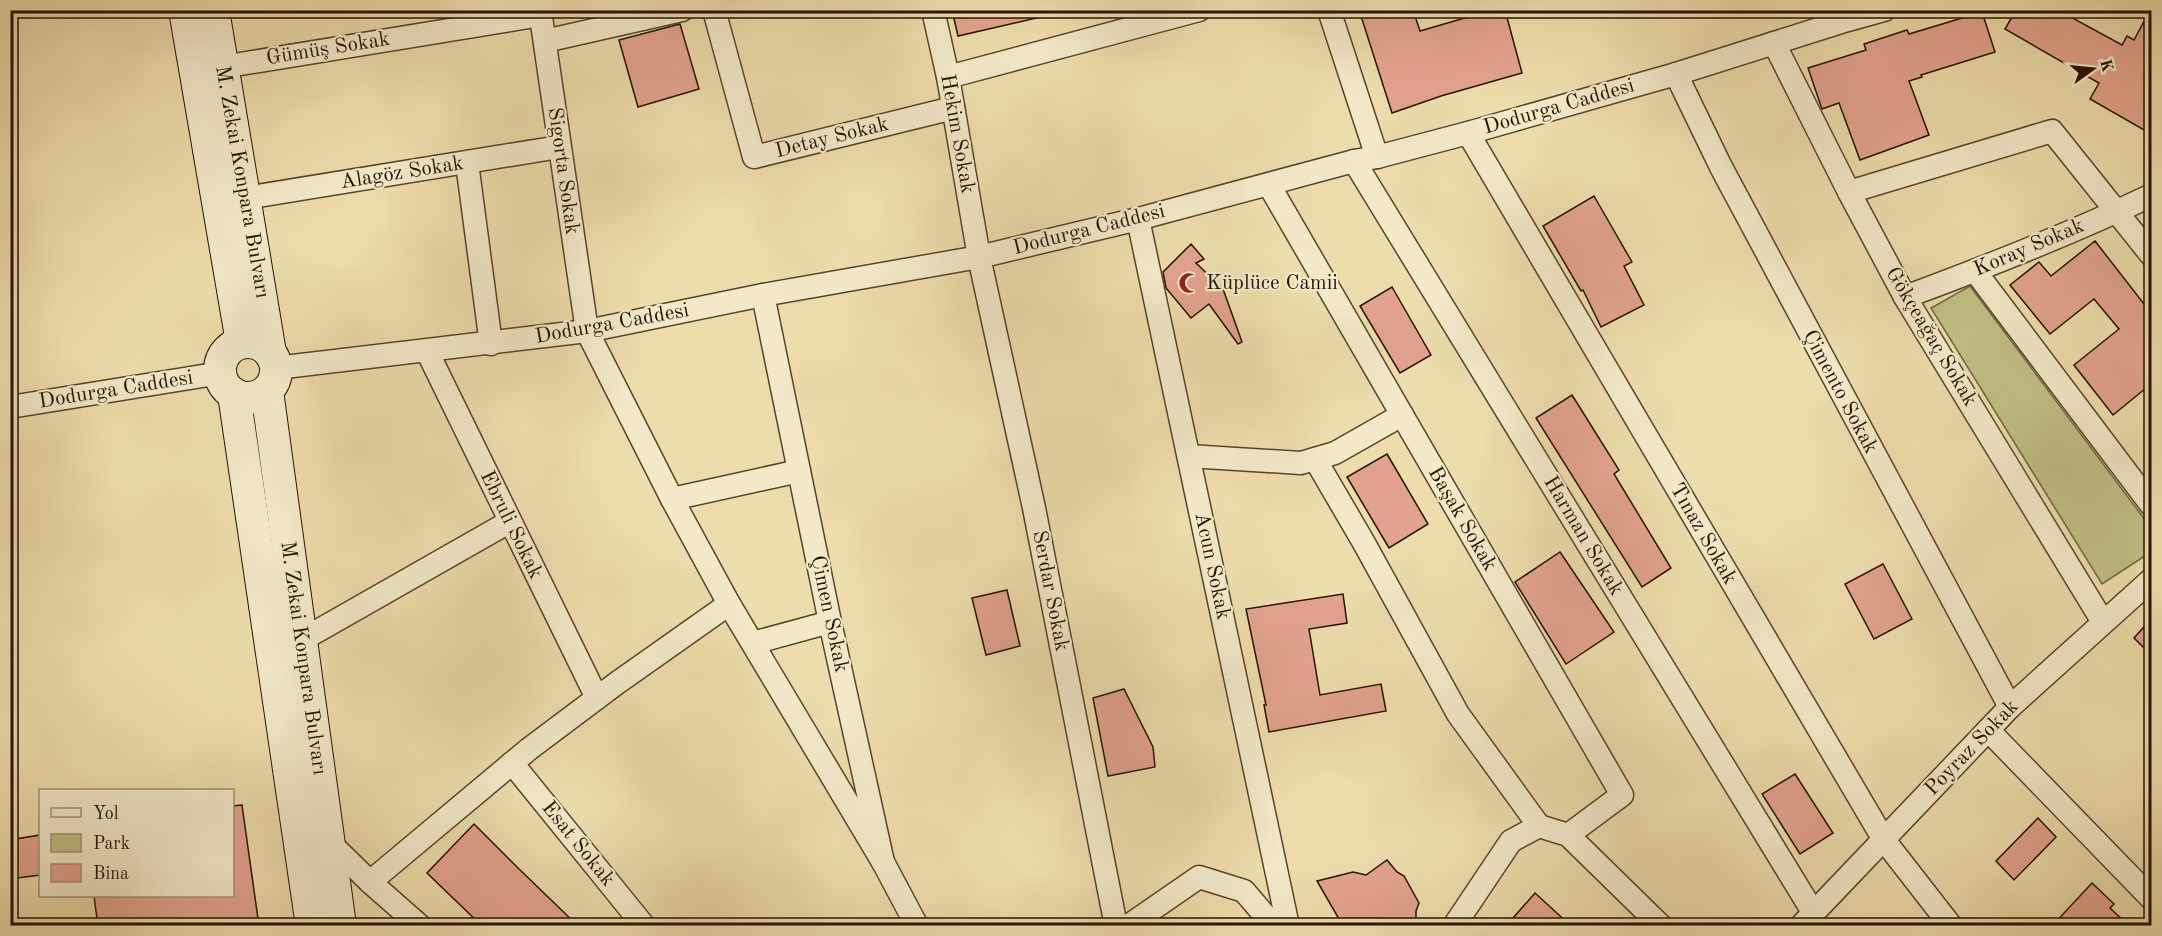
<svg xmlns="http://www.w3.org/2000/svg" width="2162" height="936" font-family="'Old Standard TT',serif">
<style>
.green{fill:#bfbf84;stroke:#726842;stroke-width:1.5}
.building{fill:#e2a38e;stroke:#251200;stroke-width:1.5}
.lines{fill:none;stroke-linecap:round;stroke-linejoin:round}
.minor-casing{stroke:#57452b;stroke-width:25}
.secondary-casing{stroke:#251200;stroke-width:34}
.minor{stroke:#f3e9c9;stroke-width:22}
.secondary{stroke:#f3e9c9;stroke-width:32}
.labels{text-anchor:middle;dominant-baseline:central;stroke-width:4.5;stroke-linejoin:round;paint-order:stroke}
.street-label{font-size:21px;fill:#251200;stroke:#f3e9c9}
.poi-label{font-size:21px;fill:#251200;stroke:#f3e9c9;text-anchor:start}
</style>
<rect width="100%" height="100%" fill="#edddac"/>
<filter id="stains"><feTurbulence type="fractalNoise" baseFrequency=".00333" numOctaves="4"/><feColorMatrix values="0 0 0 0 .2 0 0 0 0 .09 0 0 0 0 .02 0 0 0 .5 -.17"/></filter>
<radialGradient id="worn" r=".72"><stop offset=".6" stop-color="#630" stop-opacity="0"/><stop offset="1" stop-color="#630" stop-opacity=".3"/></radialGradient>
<!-- green -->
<polygon class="green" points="1970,286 2151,528 2151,552 2102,584 1931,308"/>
<!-- building -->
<g class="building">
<polygon points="952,10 1040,10 1041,17 958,36"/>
<polygon points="1377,10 1413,10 1420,31 1492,10 1505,10 1522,73 1441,96 1392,113 1361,16"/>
<polygon points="2016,10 2058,10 2122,45 2127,36 2134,40 2150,10 2151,10 2151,134 2090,99 2099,83 2005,29"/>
<polygon points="1982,12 1995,52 1921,75 1922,77 1909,81 1929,135 1860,160 1839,103 1822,109 1808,68 1866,50 1864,44 1907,30 1909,34"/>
<polygon points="680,24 699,89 638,107 619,40"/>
<polygon points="1594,196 1632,262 1624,266 1644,305 1601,327 1583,290 1581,291 1543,226"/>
<polygon points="2095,241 2151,313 2151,384 2113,415 2074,365 2119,329 2094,299 2050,334 2010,285 2039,262 2051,276"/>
<polygon points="1191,244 1204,259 1196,263 1223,289 1242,342 1238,344 1209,304 1191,318 1166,288 1163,272"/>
<polygon points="1392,287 1431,355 1400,373 1360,306"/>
<polygon points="1572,395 1619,470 1614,474 1671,568 1642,587 1536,418"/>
<polygon points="1387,454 1428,524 1389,548 1347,477"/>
<polygon points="1560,552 1614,632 1566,664 1515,582"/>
<polygon points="1883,564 1912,619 1874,639 1845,584"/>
<polygon points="1007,590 1020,646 986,655 972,598"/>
<polygon points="1343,594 1347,623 1309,629 1320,695 1381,684 1386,711 1269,732 1264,705 1266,705 1246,609"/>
<polygon points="2151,619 2151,655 2134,638"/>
<polygon points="1124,689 1153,747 1155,767 1108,776 1093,698"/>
<polygon points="1795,774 1833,833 1800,854 1762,794"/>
<polygon points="242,805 259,926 98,926 94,896 232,896 232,806"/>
<polygon points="2038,818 2056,837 2014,880 1996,861"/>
<polygon points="474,824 518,868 578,926 482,926 427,873"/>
<polygon points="40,835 40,875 10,879 10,840"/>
<polygon points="1387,860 1397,872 1404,876 1419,903 1416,911 1416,920 1409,926 1343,926 1317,881 1353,872 1366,875"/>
<polygon points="2092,883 2114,904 2110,908 2129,926 2052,926"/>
<polygon points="1535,893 1571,926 1506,926"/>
</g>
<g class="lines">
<!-- minor casing -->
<g class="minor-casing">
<g id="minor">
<polyline points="540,10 587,331 672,499 729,604 883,862"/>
<polyline points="714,10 754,157 953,108"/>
<polyline points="933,10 948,77 979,257 1034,508 1116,926"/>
<polyline points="1329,10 1377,157"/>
<polyline points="545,41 682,10"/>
<polyline points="1774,43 1849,192 1905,297 2103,622"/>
<polyline points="222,67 541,15"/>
<polyline points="1676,74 1721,167 2010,707"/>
<polyline points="948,77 1199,10"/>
<polyline points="1468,133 1884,840 1951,926"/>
<polyline points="1354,161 1813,912"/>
<polyline points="467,163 491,344"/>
<polyline points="1269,185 1622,795 1568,835"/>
<polyline points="1849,192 2052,131 2152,256"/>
<polyline points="245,198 559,147"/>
<polyline points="1138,219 1288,926"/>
<polyline points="1975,271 2152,506"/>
<polyline points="763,295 830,622 883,862 917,926"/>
<path d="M 1905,297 C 1989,266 2072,233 2152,195"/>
<polyline points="427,351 597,698"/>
<polyline points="276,368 587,331 763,295 979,257 1138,219 1354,161 1377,157 1468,133 1676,74 1841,22 1884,10"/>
<polyline points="10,407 221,373"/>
<polyline points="1189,456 1301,463 1335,453 1402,415"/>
<polyline points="1315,459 1364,543 1458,714 1539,826"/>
<polyline points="672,499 799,471"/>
<polyline points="300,641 509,522"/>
<polyline points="753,643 830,622"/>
<polyline points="1988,730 2152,899"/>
<polyline points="512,763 644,926"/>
<polyline points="328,841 370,882 420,926"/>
<polyline points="370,882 529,749 617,683 729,604"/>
<polyline points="1128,926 1199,877 1244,891 1274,926"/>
<polyline points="1454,926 1511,841 1539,826 1568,835 1661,926"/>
<polyline points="1801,926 2010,707 2152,579"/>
</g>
</g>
<!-- secondary casing -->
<g class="secondary-casing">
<g id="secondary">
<polyline points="185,10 242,342"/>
<polyline points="213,10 270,353"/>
<circle cx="248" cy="370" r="28"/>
<polyline points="267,391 340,926"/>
<polyline points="234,394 312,926"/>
</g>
</g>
<!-- minor -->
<use href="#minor" class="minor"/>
<!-- secondary -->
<use href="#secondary" class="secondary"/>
</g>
<!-- icons -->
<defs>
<g id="mosque-bare" transform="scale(1.62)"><path d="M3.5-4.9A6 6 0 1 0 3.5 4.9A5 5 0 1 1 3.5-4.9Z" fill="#8f2418" stroke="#f3e9c9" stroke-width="2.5" paint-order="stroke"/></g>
</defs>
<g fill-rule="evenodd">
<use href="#mosque-bare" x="1189" y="283"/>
</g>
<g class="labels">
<!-- street labels -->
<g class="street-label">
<text transform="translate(328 49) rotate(-9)">Gümüş Sokak</text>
<text transform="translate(1559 107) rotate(-16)">Dodurga Caddesi</text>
<text transform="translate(957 134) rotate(80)">Hekim Sokak</text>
<text transform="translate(832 138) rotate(-14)">Detay Sokak</text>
<text transform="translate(563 171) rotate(82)">Sigorta Sokak</text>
<text transform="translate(402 173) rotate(-9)">Alagöz Sokak</text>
<text transform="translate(242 182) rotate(80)">M. Zekai Konpara Bulvarı</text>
<text transform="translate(1089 230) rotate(-14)">Dodurga Caddesi</text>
<text transform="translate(2029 248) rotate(-23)">Koray Sokak</text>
<text transform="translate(612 324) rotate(-10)">Dodurga Caddesi</text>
<text transform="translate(1931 337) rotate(59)">Gökçeağaç Sokak</text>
<text transform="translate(116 390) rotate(-9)">Dodurga Caddesi</text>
<text transform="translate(1840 392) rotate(62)">Çimento Sokak</text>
<text transform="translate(1462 519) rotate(60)">Başak Sokak</text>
<text transform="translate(511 525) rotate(64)">Ebruli Sokak</text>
<text transform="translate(1703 534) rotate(60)">Tınaz Sokak</text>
<text transform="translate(1583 536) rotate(59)">Harman Sokak</text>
<text transform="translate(1212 566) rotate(78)">Acun Sokak</text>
<text transform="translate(1050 591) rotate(79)">Serdar Sokak</text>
<text transform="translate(829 614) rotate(78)">Çimen Sokak</text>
<text transform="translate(303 658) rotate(82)">M. Zekai Konpara Bulvarı</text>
<text transform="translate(1972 748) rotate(-46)">Poyraz Sokak</text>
<text transform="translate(578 844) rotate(51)">Esat Sokak</text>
</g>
<!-- poi labels -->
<g class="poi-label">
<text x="1206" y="283">Küplüce Camii</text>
</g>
</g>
<!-- margin -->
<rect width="2162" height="936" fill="none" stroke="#edddac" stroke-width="36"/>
<rect x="12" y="12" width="2138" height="912" fill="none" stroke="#251200" stroke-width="3"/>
<rect x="18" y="18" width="2126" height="900" fill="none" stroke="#251200" stroke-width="1.5"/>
<!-- legend -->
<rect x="39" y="789" width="195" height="108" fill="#f3e9c9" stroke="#a19379" stroke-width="1.5"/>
<rect x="51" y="808" width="30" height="9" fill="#f3e9c9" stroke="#a19379" stroke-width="1.5"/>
<text x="93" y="819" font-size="18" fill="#251200">Yol</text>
<rect x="51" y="834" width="30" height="18" fill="#bfbf84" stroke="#a19379" stroke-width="1.5"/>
<text x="93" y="849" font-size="18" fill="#251200">Park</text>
<rect x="51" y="864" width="30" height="18" fill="#e2a38e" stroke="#a19379" stroke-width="1.5"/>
<text x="93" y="879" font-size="18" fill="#251200">Bina</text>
<!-- north arrow -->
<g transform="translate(2093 69) rotate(75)" stroke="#f3e9c9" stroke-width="4.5" paint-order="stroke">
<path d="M0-4.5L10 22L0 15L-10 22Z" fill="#251200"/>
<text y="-9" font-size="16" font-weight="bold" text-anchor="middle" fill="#251200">K</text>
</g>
<rect width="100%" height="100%" filter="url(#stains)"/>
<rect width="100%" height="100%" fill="url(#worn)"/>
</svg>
